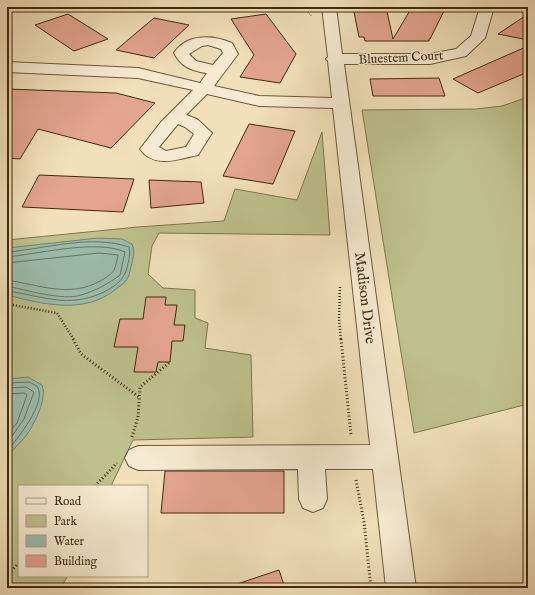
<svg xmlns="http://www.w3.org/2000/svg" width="535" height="595" font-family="'IM FELL English',serif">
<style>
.green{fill:#bec18d;stroke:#80764d}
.water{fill:#9bbdad;stroke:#77826d}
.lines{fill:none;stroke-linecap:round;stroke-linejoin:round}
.shore{stroke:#6e745d;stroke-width:1}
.building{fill:#e3a490;stroke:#422a0d}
.minor-casing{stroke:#6e5838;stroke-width:2}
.path-far2{stroke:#422a0d;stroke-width:1.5;stroke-dasharray:0.5 1.5;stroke-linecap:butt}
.path-far1{stroke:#422a0d;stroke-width:2.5;stroke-dasharray:1 2;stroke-linecap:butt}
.path{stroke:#422a0d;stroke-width:3;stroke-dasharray:1 2.5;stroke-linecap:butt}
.minor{fill:#f6ebd2;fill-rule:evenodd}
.labels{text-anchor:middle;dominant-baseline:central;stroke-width:3;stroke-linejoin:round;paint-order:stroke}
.far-street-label{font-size:13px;fill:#422a0d;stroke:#f6ebd2}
.street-label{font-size:15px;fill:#422a0d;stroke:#f6ebd2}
</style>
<rect width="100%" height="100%" fill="#f1e0ba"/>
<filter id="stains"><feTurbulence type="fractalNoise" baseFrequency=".005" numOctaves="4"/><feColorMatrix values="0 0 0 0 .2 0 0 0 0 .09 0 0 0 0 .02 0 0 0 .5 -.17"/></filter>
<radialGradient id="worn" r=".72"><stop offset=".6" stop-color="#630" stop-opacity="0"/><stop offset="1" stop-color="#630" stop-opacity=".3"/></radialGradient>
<!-- green -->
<g class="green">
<polygon points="7,7 320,7 320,8 7,9"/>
<polygon points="528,97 528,404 414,433 362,110 476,109 502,106"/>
<polygon points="322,132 330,235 159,233 152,246 148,274 163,288 195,290 195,318 208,323 205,348 251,355 253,437 133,440 111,486 19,486 19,576 68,576 60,588 7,588 7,240 138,227 224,221 235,189 297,200"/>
</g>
<!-- water -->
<g class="water">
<path d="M 98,238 L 122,239 L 132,244 C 136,253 132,261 130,271 C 128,281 124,283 116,289 C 85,315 42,304 7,295 L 7,248 Z"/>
<path d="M 28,377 L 42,385 C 47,397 37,418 30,430 C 24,440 14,448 7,457 L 7,379 Z"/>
</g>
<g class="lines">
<!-- shore -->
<g class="shore">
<path d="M 7,252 C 46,249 90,234 129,247 C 131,255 128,263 126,271 C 122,282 113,287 104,292 C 67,309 44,296 7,291"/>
<path d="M 7,257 C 38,254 97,239 125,252 L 120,275 C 108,284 95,291 81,295 C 63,301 26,290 7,286"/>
<path d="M 7,263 L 99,253 L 118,255 C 117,260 116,266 114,270 C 112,274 104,279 100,281 C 70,298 39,285 7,280"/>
<path d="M 7,383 L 29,382 L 37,386 C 48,402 17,439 7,451"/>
<polyline points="7,388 26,387 34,392 24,419 7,443"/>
<polyline points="7,394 25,393 27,395 17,423 7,434"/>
</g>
</g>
<!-- building -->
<g class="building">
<polygon points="353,7 386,7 393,39 412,7 446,7 430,39 429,39 429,41 365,41 364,37 359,37"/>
<polygon points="68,14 108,39 74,51 35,25"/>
<polygon points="266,14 296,54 280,83 240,77 254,55 231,19"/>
<polygon points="528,14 528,40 498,34"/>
<polygon points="154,18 189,25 154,58 116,50"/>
<polygon points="528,46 528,72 478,93 453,79"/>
<polygon points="439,78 445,96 373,96 370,79"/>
<polygon points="7,89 116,93 155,103 111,148 38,129 20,159 7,158"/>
<polygon points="249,124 295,131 273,184 223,176"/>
<polygon points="39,175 134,179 123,212 22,207"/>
<polygon points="149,180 201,182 204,203 151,208"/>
<polygon points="146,297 166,297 165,305 177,305 174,325 185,325 183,341 172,341 170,362 158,362 156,372 134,372 138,347 114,347 120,319 143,319"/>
<polygon points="165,471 284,471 284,513 161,513"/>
<polygon points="279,570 285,588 235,588 234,585"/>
</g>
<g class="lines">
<!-- minor casing -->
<g class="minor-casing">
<path id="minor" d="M 322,7 L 336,7 L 342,54 L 430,54 L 456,49 L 471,36 L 480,7 L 494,7 L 485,38 L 466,56 L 430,64 L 344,64 L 416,588 L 386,588 L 373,469 L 325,469 L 327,499 L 323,508 L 313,512 L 303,508 L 299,499 L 298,469 L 138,470 L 129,466 L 125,458 L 129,450 L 138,446 L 370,445 L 333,108 L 259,106 L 207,94 L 186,115 L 197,119 L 212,133 L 198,155 C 179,159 154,169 140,149 L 161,122 L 193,90 L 138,78 L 7,72 L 7,62 L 138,68 L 200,83 L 207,73 C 192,71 181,67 174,53 C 187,33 213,35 232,43 L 238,54 L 214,86 L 259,96 L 332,98 L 328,61 L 326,59 L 328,57 ZM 208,45 L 221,49 L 223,53 L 213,65 L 196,61 L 189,54 L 202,46 ZM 178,124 L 185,127 L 194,134 L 186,147 L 166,151 L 159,147 Z"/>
</g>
<!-- path-far2 -->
<g class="path-far2">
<polyline points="302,7 312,16"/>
<polyline points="7,8 144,7"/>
</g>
<!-- path-far1 -->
<g class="path-far1">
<polyline points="340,287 339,319 341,340"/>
<polyline points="7,304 57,313 74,340"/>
</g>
<!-- path -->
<g class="path">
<polyline points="73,339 81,354 139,397"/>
<polyline points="341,339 351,435"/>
<polyline points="132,437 138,417 140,387 170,362"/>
<polyline points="356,480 364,522 371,588"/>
<polyline points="95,486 117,463"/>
<polyline points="9,588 10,572 19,563"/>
</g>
<!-- minor -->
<use href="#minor" class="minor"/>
</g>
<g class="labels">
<!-- far-street labels -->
<g class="far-street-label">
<text transform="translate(401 58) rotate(-3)">Bluestem Court</text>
</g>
<!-- street labels -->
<g class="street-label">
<text transform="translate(365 298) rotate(83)">Madison Drive</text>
</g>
</g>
<!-- margin -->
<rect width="535" height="595" fill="none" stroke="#f1e0ba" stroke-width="24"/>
<rect x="8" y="8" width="519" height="579" fill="none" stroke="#422a0d" stroke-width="2"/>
<rect x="12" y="12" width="511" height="571" fill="none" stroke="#422a0d"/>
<!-- legend -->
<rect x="18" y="485" width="130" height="92" fill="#f6ebd2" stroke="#ae9e83"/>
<rect x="26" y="498" width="20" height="6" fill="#f6ebd2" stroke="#ae9e83"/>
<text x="54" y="505" font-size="12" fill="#422a0d">Road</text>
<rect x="26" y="515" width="20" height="12" fill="#bec18d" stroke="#ae9e83"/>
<text x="54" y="525" font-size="12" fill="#422a0d">Park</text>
<rect x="26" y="535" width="20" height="12" fill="#9bbdad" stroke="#ae9e83"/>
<text x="54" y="545" font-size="12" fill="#422a0d">Water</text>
<rect x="26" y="555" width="20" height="12" fill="#e3a490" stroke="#ae9e83"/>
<text x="54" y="565" font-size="12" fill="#422a0d">Building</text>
<rect width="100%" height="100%" filter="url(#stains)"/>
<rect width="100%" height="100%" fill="url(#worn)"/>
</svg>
